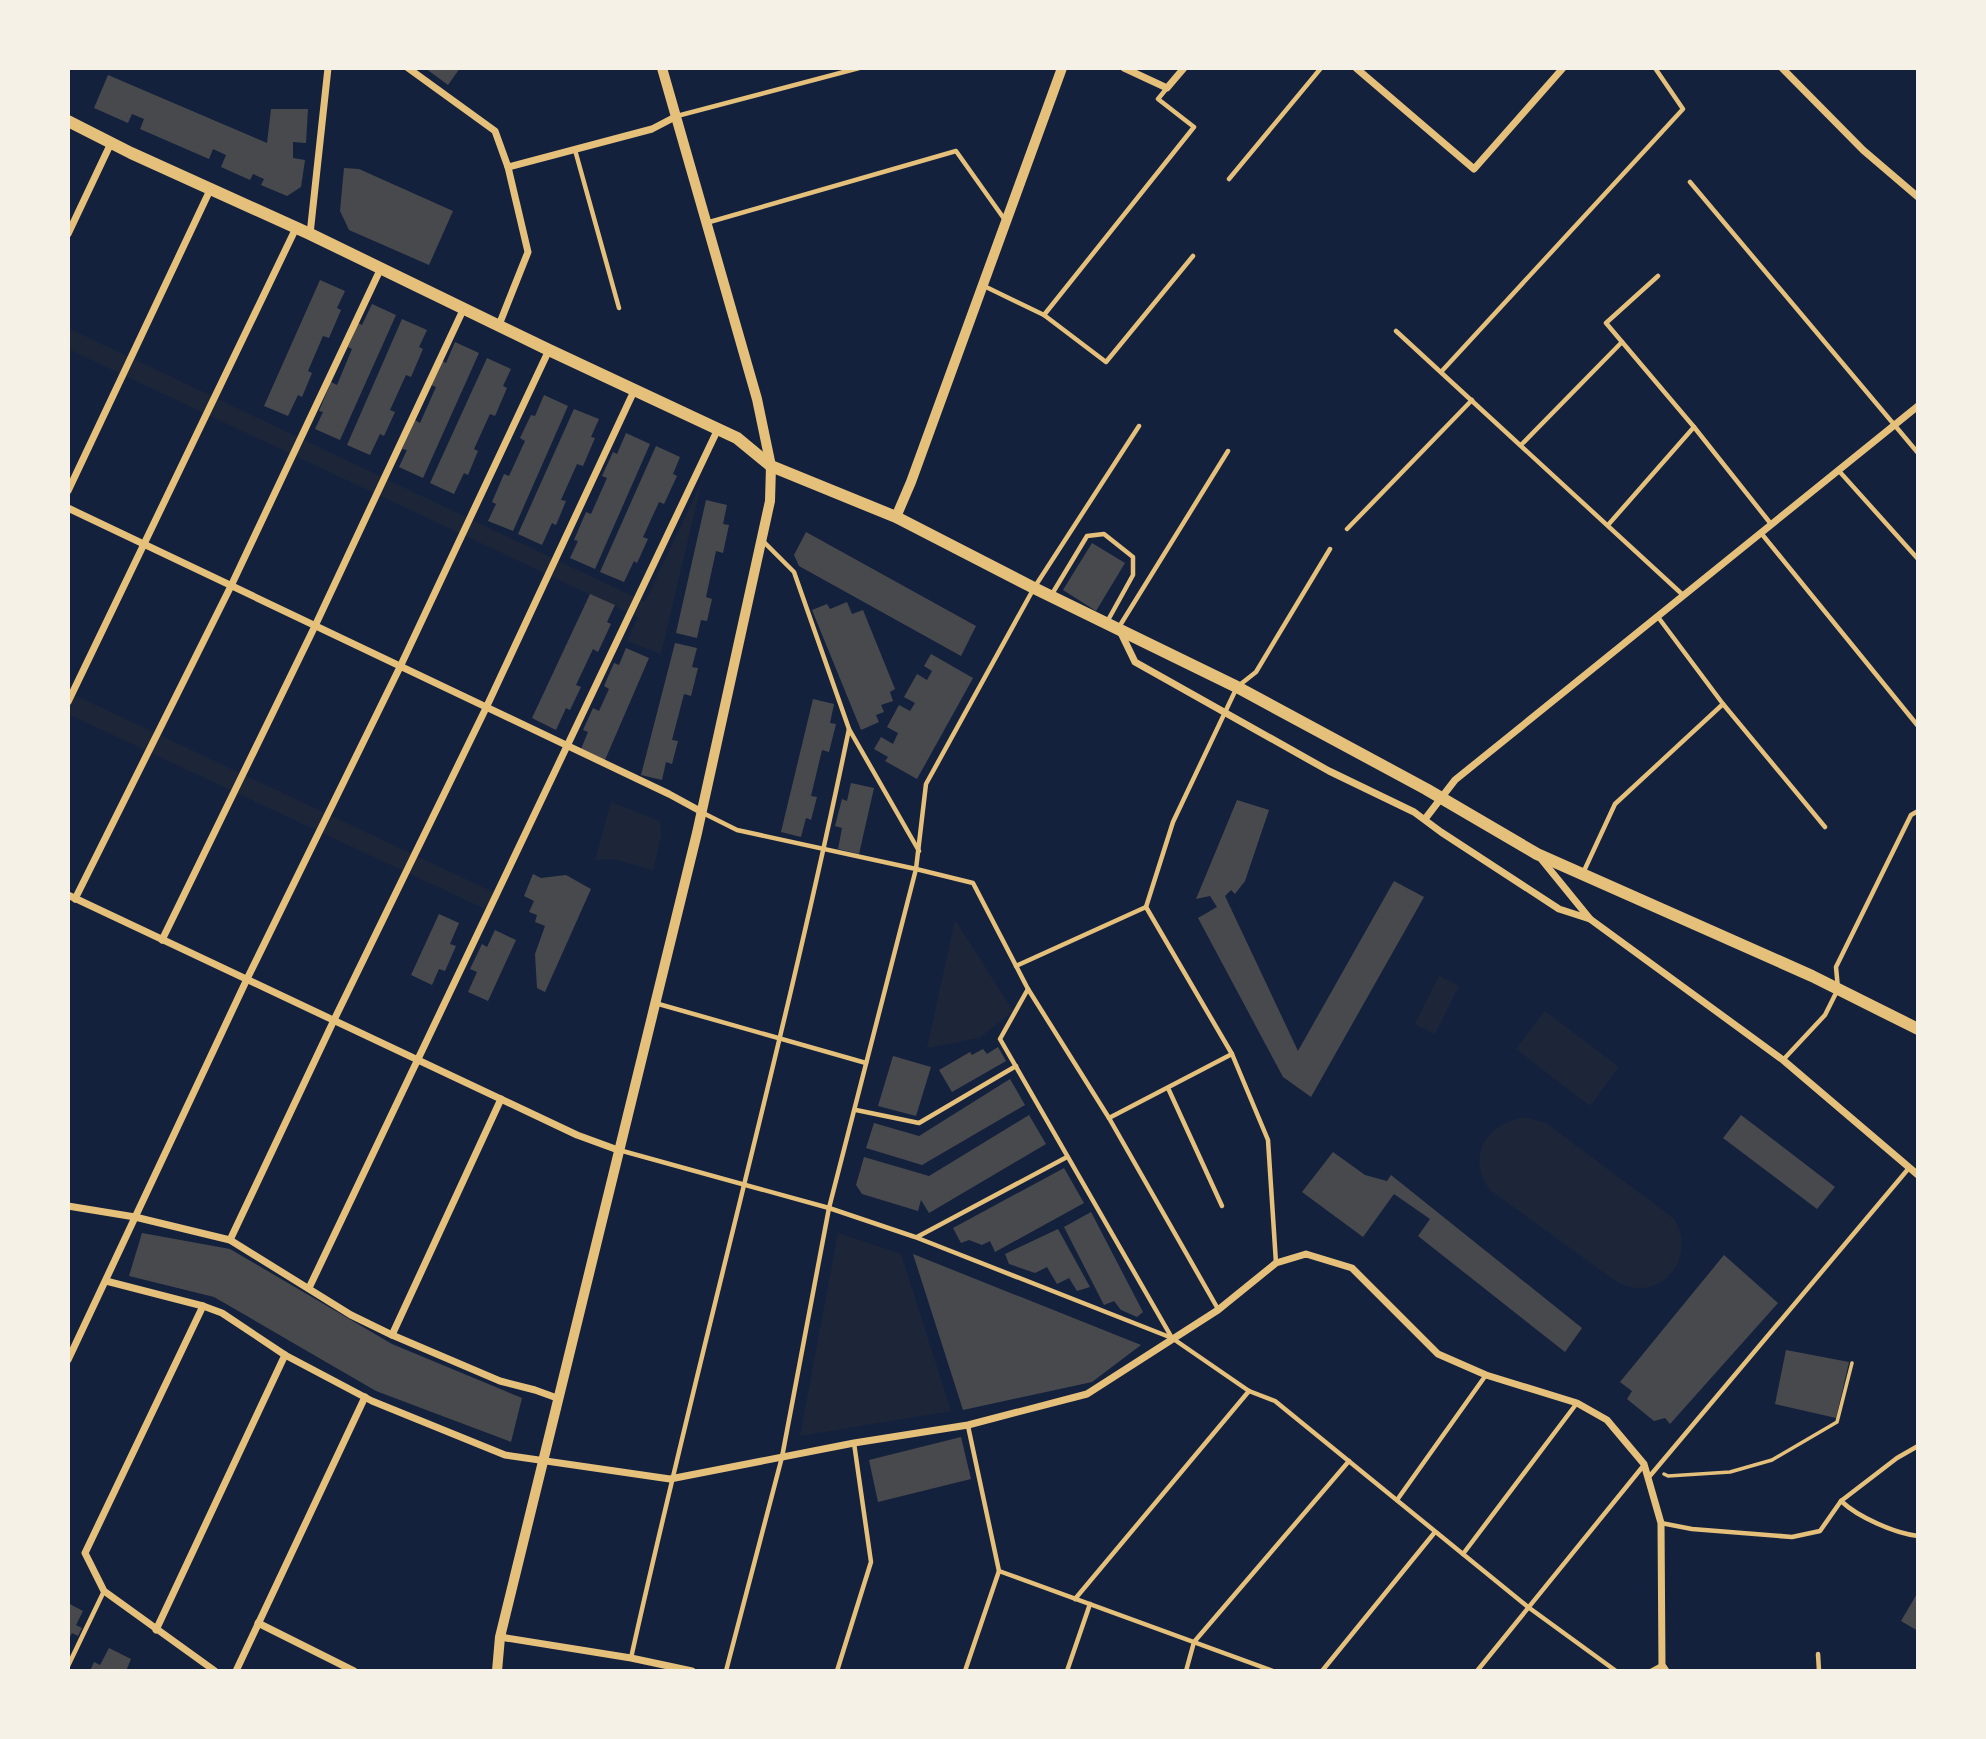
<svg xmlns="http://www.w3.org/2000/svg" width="1986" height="1739" font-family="Signika,sans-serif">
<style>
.green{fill:#1d2539}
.building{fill:#48494c}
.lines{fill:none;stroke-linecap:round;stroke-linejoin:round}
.path{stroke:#e5c07b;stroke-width:3.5}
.service{stroke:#e5c07b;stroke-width:4.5}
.minor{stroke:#e5c07b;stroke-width:7}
.tertiary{stroke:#e5c07b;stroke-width:10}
.primary{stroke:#e5c07b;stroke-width:12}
</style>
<rect width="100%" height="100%" fill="#14213d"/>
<!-- green -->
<g class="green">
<polygon points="68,328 645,602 702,481 661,654 627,641 638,617 68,349"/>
<polygon points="68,692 493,892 487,910 68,714"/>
<polygon points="611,802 660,821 661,836 653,870 613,859 595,860"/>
<polygon points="955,920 1013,1011 979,1038 927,1048"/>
<polygon points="1439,976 1459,986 1435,1034 1415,1024"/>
<polygon points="1545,1011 1619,1067 1590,1106 1516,1049"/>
<path d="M 1525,1117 L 1546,1123 L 1673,1218 C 1694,1245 1675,1289 1639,1288 C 1631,1288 1624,1285 1617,1282 L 1490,1190 C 1465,1156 1487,1123 1525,1117 Z"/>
<polygon points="838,1233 901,1254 951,1411 800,1436"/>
</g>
<!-- building -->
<g class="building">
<polygon points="425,68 460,68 448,85"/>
<polygon points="108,75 267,143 271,109 308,109 306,143 293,142 293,158 305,160 301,187 287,196 261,185 264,179 253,174 250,180 221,167 226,155 213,149 209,159 140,129 144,119 132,114 128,123 94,108"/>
<polygon points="344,168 359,169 453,211 429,265 349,230 340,211"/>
<polygon points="320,280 345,291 337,308 341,310 329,338 323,336 308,371 312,373 302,397 298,395 288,416 264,406"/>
<polygon points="372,304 396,315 340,440 315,429 323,412 319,411 331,382 337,385 352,349 348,347 358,323 362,325"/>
<polygon points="402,319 427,330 419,347 423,349 411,377 406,375 390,410 395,412 384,436 380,434 370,455 347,445"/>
<polygon points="455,342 479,353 423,478 399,467 407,450 402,449 415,420 420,423 436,387 431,385 442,361 446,363"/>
<polygon points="487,358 511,369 503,386 507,388 495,416 490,414 474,449 478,451 468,475 464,473 454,494 430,483"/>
<polygon points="544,395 568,406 513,531 488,521 496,504 492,502 504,474 509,476 525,441 520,438 531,415 535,416"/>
<polygon points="574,409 599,419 591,437 595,438 583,466 577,464 561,500 566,501 556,525 552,523 542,545 518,534"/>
<polygon points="626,433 650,444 595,569 570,558 578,541 574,540 586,512 591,514 607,478 602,476 613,452 617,454"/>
<polygon points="656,446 680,457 673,474 677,476 664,504 659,502 643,537 648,539 637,563 634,561 624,582 600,572"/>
<polygon points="706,500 727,505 723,524 729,525 723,553 716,551 706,597 712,599 707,621 701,620 697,638 676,633"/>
<polygon points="806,532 976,626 961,656 799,566 794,555"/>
<polygon points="1092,543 1125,563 1096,611 1063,590"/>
<polygon points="590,594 615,605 607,622 611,624 598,652 593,649 576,685 581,687 570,710 566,708 556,730 532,718"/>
<polygon points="847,602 852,614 863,610 895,689 890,692 893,701 881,705 884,712 876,715 879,722 861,730 812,610 827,604 830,609"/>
<polygon points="675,643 697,648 692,667 698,668 691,696 684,694 672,740 678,741 672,764 666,762 662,780 641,775"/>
<polygon points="626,648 649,658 605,760 581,749 588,732 583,730 593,708 599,711 609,689 604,686 614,663 619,665"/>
<polygon points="931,654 973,678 917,779 885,761 888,757 874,749 881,737 893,744 898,733 887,727 899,705 910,711 915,703 904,697 917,674 927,680 932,671 924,666"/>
<polygon points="813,699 834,704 830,723 836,724 829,752 822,750 811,796 817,797 811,820 806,818 801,837 781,832"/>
<polygon points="851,783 874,788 859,854 838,849 842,828 835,826 842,799 847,801"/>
<polygon points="1237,800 1269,810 1245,881 1235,894 1231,890 1225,896 1298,1051 1394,881 1424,897 1311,1097 1283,1077 1198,918 1217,907 1210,896 1196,899"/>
<polygon points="533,874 541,878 566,875 591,889 545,992 537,988 535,954 545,926 535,922 537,915 529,912 534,901 524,896"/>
<polygon points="439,914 459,923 450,944 456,946 445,971 439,969 432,985 411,975"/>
<polygon points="495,930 516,940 488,1001 468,992 477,972 470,969 482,944 487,947"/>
<polygon points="998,1047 1006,1061 952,1092 939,1070 970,1052 972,1055 983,1049 987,1054"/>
<polygon points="893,1056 931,1067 916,1116 878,1106"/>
<polygon points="1010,1079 1025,1105 922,1165 866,1148 874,1123 919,1136"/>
<polygon points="1029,1115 1046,1144 929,1213 921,1200 918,1211 862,1194 856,1185 864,1157 929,1176"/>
<polygon points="1741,1115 1835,1187 1817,1209 1723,1138"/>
<polygon points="1333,1152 1365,1175 1387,1181 1391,1175 1582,1328 1565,1352 1418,1236 1430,1219 1394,1194 1363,1237 1302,1192"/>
<polygon points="1064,1168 1084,1203 995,1252 990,1241 982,1245 969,1240 961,1243 953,1228"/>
<polygon points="1091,1212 1143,1312 1137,1317 1121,1310 1114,1301 1104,1305 1064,1227"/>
<polygon points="1058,1229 1090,1287 1077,1291 1069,1278 1057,1284 1047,1267 1035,1273 1009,1264 1005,1254"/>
<polygon points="142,1233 230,1249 392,1344 522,1398 511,1442 376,1391 214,1297 129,1276"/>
<polygon points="913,1254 1141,1345 1092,1382 963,1410"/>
<polygon points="1724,1255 1778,1303 1670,1424 1665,1418 1654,1421 1627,1399 1632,1391 1620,1382"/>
<polygon points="1786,1350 1849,1362 1836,1418 1775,1404"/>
<polygon points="961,1437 971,1479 878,1502 869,1460"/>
<polygon points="1918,1592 1918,1631 1901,1621"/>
<polygon points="68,1603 83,1611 76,1625 82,1628 78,1636 72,1633 68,1641"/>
<polygon points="109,1648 131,1659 126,1671 90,1671 94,1662 100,1665"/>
</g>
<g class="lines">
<!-- path -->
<polyline class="path" points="1664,1474 1668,1476 1730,1472 1772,1460 1837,1422 1852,1363"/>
<!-- service -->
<g class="service">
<polyline points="677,116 859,68"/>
<polyline points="575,150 619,308"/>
<polyline points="1229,179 1321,68"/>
<polyline points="1690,182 1918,453"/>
<polyline points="706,223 956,151 1005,220"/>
<polyline points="1658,276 1606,323 1694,427 1771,524"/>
<polyline points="984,286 1044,315 1106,362 1193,256"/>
<polyline points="1044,315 1194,127 1158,99 1167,88"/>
<polyline points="1396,331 1683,595"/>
<polyline points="1441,372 1683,109 1655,68"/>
<polyline points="1139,426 1034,588 926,784 916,869 973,883 1028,989 1109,1118 1218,1309"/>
<polyline points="1521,445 1622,342"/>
<polyline points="1839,471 1918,559"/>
<polyline points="1608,525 1694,427"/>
<polyline points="1347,529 1472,400"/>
<polyline points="1761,533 1918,726"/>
<polyline points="762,540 794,572 849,729 919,851"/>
<polyline points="1052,594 1087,536 1104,534 1133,557 1133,575 1107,622"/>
<polyline points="1658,617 1723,704 1825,827"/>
<polyline points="1119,627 1228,451"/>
<polyline points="703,813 737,830 916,869 829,1208 782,1457 726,1671"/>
<polyline points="1583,873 1615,804 1723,704"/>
<polyline points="1146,907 1232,1054 1268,1140 1276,1263"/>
<polyline points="1016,966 1146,907 1173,822 1237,687 1256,672 1330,549"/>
<polyline points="1028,989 1000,1039 1172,1338"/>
<polyline points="655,1003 866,1063"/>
<polyline points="1783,1060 1825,1015 1838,989 1836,967 1911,815 1918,811"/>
<polyline points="1168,1088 1222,1206"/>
<polyline points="856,1110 919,1123 1016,1066"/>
<polyline points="1109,1118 1232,1054"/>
<polyline points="619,1150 829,1208 915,1237 1172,1338 1249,1391 1275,1401 1528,1607 1616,1671"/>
<polyline points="917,1237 1067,1157"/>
<polyline points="1649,1477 1909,1168"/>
<polyline points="1397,1500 1486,1375"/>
<path d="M 1841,1501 C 1858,1517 1894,1533 1918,1536"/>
<polyline points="1661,1523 1692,1529 1792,1537 1820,1531 1841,1501 1897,1458 1918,1446"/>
<polyline points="1463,1554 1577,1403"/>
<polyline points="999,1571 1273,1671"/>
<polyline points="1075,1599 1249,1391"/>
<polyline points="1818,1654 1819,1671"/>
<path d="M 631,1658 C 700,1347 785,1041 849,729"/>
<polyline points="68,1666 104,1591"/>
<polyline points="837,1671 871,1562 854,1443"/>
<polyline points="965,1671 999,1571 968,1426"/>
<polyline points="1067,1671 1090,1604"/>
<polyline points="1186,1671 1194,1642 1349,1461"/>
<polyline points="1322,1671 1435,1532"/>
<polyline points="1477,1671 1644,1465"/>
<polyline points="1651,1671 1662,1665"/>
</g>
<!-- minor -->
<g class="minor">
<polyline points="408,68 495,131 508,167 528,252 499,325"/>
<polyline points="1124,68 1167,88 1184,68"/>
<polyline points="1356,68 1474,169 1563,68"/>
<polyline points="1782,68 1863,150 1918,197"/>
<polyline points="508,167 652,129 675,117"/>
<polyline points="68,234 111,143"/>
<polyline points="310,234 328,68"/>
<polyline points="68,491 211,188"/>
<polyline points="68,508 669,794 702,812"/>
<polyline points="1120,631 1135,662 1329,771 1414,812 1441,832 1559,909 1590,919"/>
<polyline points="68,702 296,228"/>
<polyline points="1425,819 1455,780 1918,406"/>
<polyline points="1542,860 1590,919 1783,1060 1918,1175"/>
<polyline points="68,895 577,1135 618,1150"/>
<polyline points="75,899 231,586 381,268"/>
<polyline points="162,940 315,626 464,308"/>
<polyline points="68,1206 135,1217 230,1240 351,1315 392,1335 500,1381 535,1390 557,1398"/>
<polyline points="230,1240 334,1020 486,708 634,391"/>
<polyline points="106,1281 203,1306 222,1313 285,1355 372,1401 505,1455 670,1479 854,1443 968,1425 1087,1394 1218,1310 1276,1263 1306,1254 1352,1268 1438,1354 1486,1375 1577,1403 1607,1420 1644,1464 1661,1523 1662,1665 1666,1671"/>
<polyline points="309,1288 717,431"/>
<polyline points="203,1306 85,1553 104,1591 215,1671"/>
<polyline points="392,1335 501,1099"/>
<polyline points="68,1360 247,979 400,667 549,350"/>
<polyline points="258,1623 354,1671"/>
<polyline points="156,1630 285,1355"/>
<polyline points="500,1637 631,1658 692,1671"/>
<polyline points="236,1671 365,1397"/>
</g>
<!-- tertiary -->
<g class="tertiary">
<polyline points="896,517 911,482 1062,68"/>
<polyline points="497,1671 500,1637 697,833 770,501 771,466 757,399 662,68"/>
</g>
<!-- primary -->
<polyline class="primary" points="68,121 131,153 310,234 549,350 737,438 771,466 896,517 1034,588 1237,687 1426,789 1537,854 1812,976 1918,1029"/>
</g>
<!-- border -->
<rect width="1986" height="1739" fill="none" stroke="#f6f1e7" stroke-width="140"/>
</svg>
